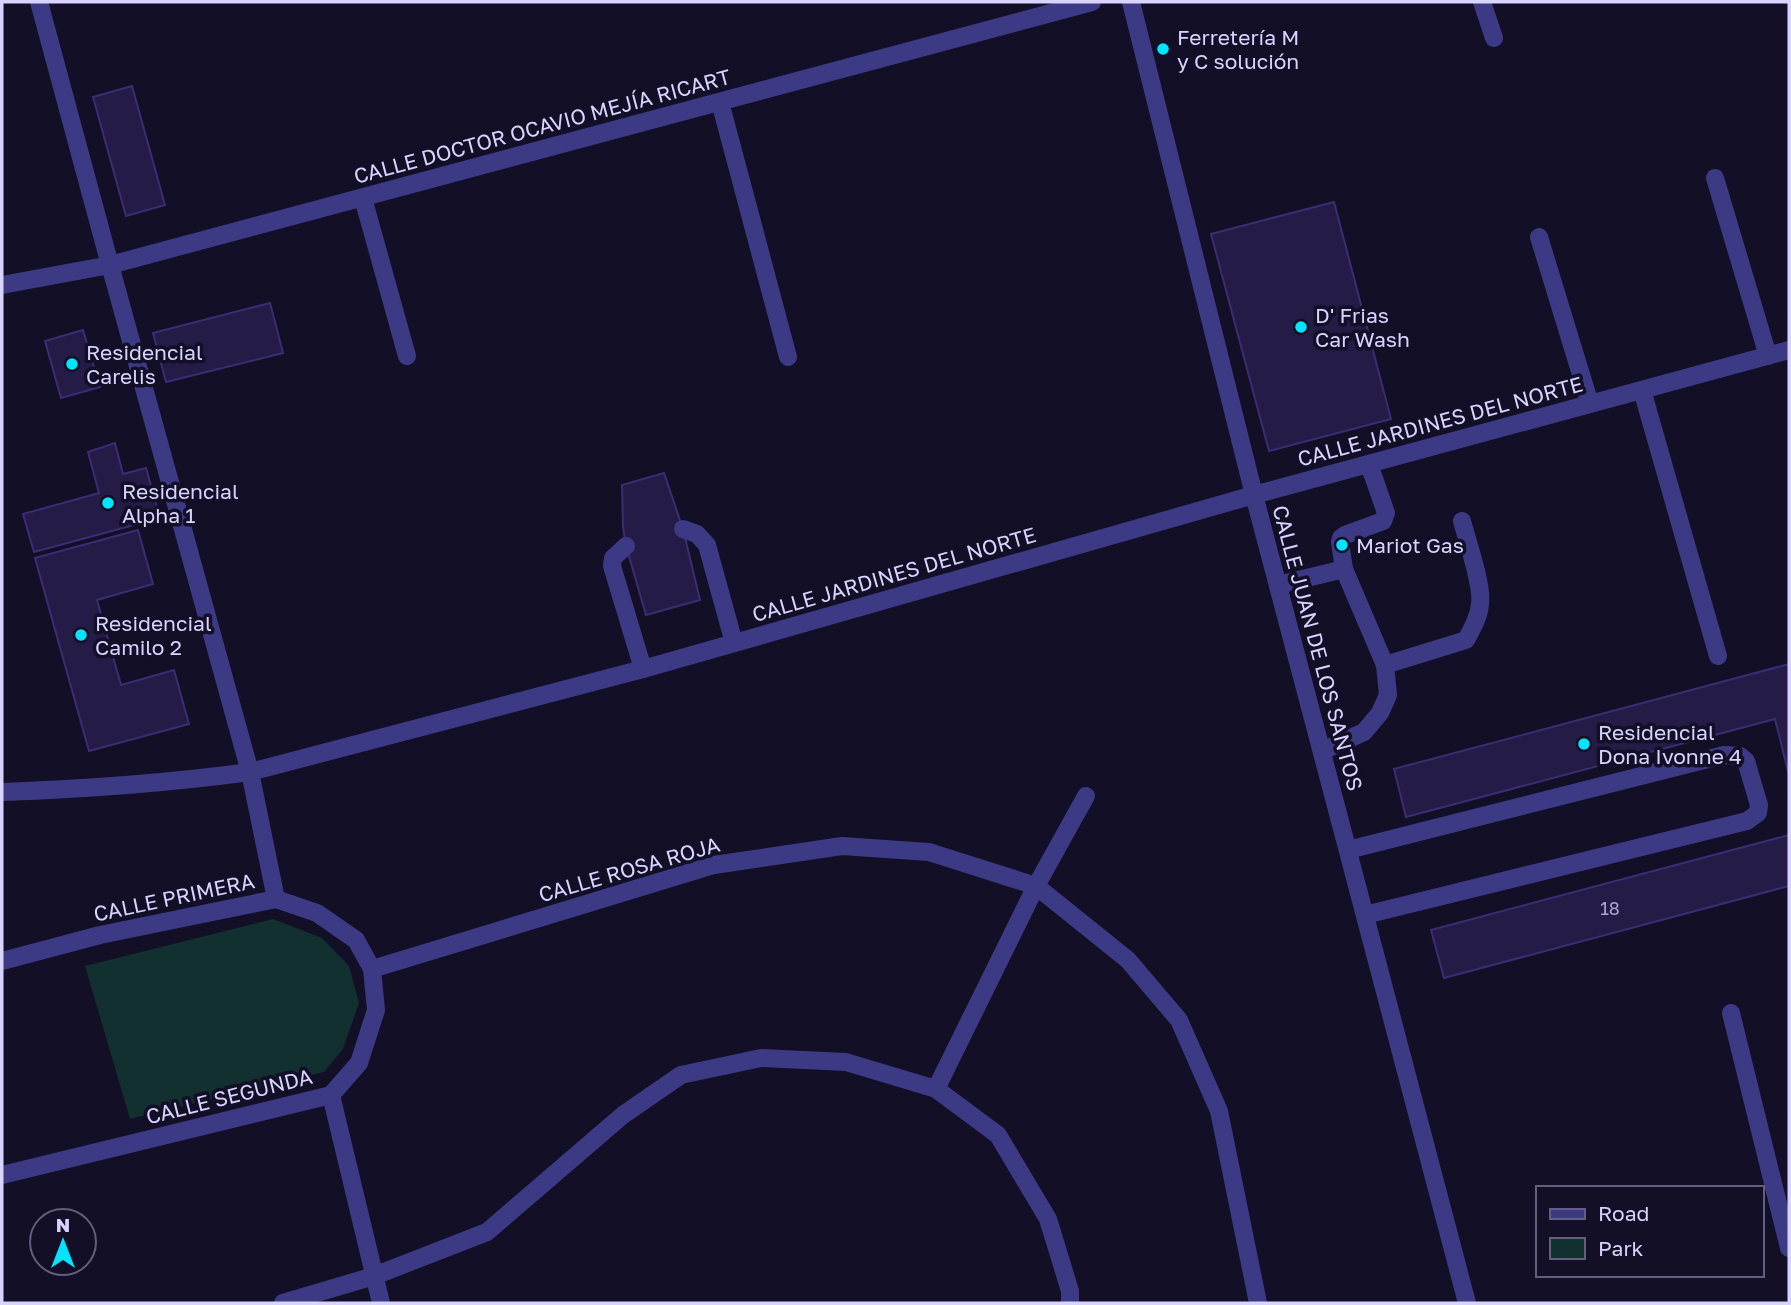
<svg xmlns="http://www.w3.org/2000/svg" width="1791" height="1305" font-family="'Golos Text',sans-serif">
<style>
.green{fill:#12302f}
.building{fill:#241b47;stroke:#3b2d73;stroke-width:2}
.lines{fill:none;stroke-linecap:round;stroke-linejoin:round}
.service{stroke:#3d3a85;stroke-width:18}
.minor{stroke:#3d3a85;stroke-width:18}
.tertiary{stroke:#3d3a85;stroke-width:18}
.poi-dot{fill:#00e5ff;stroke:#130f26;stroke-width:2.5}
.labels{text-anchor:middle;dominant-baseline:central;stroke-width:7;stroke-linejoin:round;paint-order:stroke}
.number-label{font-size:18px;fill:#aca6d1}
.poi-label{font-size:21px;fill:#d9d4ff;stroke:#130f26;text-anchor:start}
.street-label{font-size:21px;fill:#d9d4ff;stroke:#130f26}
</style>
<rect width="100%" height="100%" fill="#130f26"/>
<!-- green -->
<polygon class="green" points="273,919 322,938 349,966 359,1003 343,1049 324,1072 130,1119 85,966"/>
<!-- building -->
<g class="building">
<polygon points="132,86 165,205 126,216 93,97"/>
<polygon points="1334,202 1391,419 1269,451 1211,234"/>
<polygon points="270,303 283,353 166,382 153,333"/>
<polygon points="83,330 100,387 61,398 45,341"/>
<polygon points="115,443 123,474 146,468 160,518 34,552 23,514 99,493 88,452"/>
<polygon points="664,473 683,529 700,600 646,615 626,546 623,527 622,485"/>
<polygon points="138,530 153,584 97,600 121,685 174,670 189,724 89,751 35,558"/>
<polygon points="1789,664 1789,775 1775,719 1406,817 1394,769"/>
<polygon points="1789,835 1789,886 1444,978 1431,930"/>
</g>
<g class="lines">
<!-- service -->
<g class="service">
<polyline points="1482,2 1494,38"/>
<polyline points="1642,390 1718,656"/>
<polyline points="683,529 697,534 707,545 734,643"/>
<polyline points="626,546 613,558 612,566 643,669"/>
<polyline points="1344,569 1340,542 1341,538 1345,535 1383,521 1386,513 1369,464"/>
<path d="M 1278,585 L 1344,569 L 1385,665 L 1466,640 C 1472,629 1479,617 1480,604 C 1483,586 1467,540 1462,521"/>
<polyline points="1322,751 1364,732 1380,713 1388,695 1385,665"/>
<polyline points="1348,850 1724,755 1740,756 1746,761 1759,805 1758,813 1747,821 1365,915"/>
</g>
<!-- minor -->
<g class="minor">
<polyline points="39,2 110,265 250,772 276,899"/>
<polyline points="720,102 788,357"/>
<polyline points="1715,178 1768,356"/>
<polyline points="363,198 407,356"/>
<polyline points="1539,237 1590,404"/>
<polyline points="2,285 110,265 1092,2"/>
<path d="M 2,792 C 85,789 168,783 250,772 L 643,669 L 1254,495 L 1789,350"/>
<polyline points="2,961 100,935 276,899 317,913 356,940 372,969 376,1010 359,1063 331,1095 2,1175"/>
<polyline points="372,969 714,865 842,846 929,852 1036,886 1128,960 1179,1020 1219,1111 1258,1303"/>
<polyline points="1731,1013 1789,1248"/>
<polyline points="936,1089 1036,886 1086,796"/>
<polyline points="331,1095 381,1303"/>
<polyline points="283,1303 374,1276 487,1232 623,1115 681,1075 761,1058 846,1062 936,1089 998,1135 1048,1219 1070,1291 1070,1303"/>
</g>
<!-- tertiary -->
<polyline class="tertiary" points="1131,2 1254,495 1467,1303"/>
</g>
<!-- markers -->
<g class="poi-dot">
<circle cx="1163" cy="49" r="7"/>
<circle cx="1301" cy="327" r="7"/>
<circle cx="72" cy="364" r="7"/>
<circle cx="108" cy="503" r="7"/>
<circle cx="1342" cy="545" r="7"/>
<circle cx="81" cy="635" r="7"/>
<circle cx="1584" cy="744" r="7"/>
</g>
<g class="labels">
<!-- number labels -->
<g class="number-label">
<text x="1610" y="908">18</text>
</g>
<!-- poi labels -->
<g class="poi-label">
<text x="1177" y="37">Ferretería M<tspan x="1177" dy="24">y C solución</tspan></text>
<text x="1315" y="315">D' Frias<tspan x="1315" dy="24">Car Wash</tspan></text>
<text x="86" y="352">Residencial<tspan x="86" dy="24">Carelis</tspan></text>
<text x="122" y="491">Residencial<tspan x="122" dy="24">Alpha 1</tspan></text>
<text x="1356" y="545">Mariot Gas</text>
<text x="95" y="623">Residencial<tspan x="95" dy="24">Camilo 2</tspan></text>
<text x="1598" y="732">Residencial<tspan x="1598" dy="24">Dona Ivonne 4</tspan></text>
</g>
<!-- street labels -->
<g class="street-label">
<text transform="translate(542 126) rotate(-15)">CALLE DOCTOR OCAVIO MEJÍA RICART</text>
<text transform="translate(1440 421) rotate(-15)">CALLE JARDINES DEL NORTE</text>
<text transform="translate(894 574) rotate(-16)">CALLE JARDINES DEL NORTE</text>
<text transform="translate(1318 648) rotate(75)">CALLE JUAN DE LOS SANTOS</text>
<text transform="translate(629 869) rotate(-16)">CALLE ROSA ROJA</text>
<text transform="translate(174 897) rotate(-12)">CALLE PRIMERA</text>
<text transform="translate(229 1096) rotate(-14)">CALLE SEGUNDA</text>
</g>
</g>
<!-- border -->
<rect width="1791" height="1305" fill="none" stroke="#d9d4ff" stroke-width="7"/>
<!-- legend -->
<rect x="1536" y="1186" width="228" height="91" fill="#130f26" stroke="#625e7d" stroke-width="2"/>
<rect x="1550" y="1209" width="35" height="10" fill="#3d3a85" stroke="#625e7d" stroke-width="2"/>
<text x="1598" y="1221" font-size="21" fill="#d9d4ff">Road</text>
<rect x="1550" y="1238" width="35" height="21" fill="#12302f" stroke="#625e7d" stroke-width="2"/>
<text x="1598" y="1256" font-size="21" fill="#d9d4ff">Park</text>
<!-- north arrow -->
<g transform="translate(63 1242)"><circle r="33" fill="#130f26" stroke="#625e7d" stroke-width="2"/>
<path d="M0-5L12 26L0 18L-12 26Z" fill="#00e5ff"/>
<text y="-10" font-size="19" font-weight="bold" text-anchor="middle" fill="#d9d4ff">N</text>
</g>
</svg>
